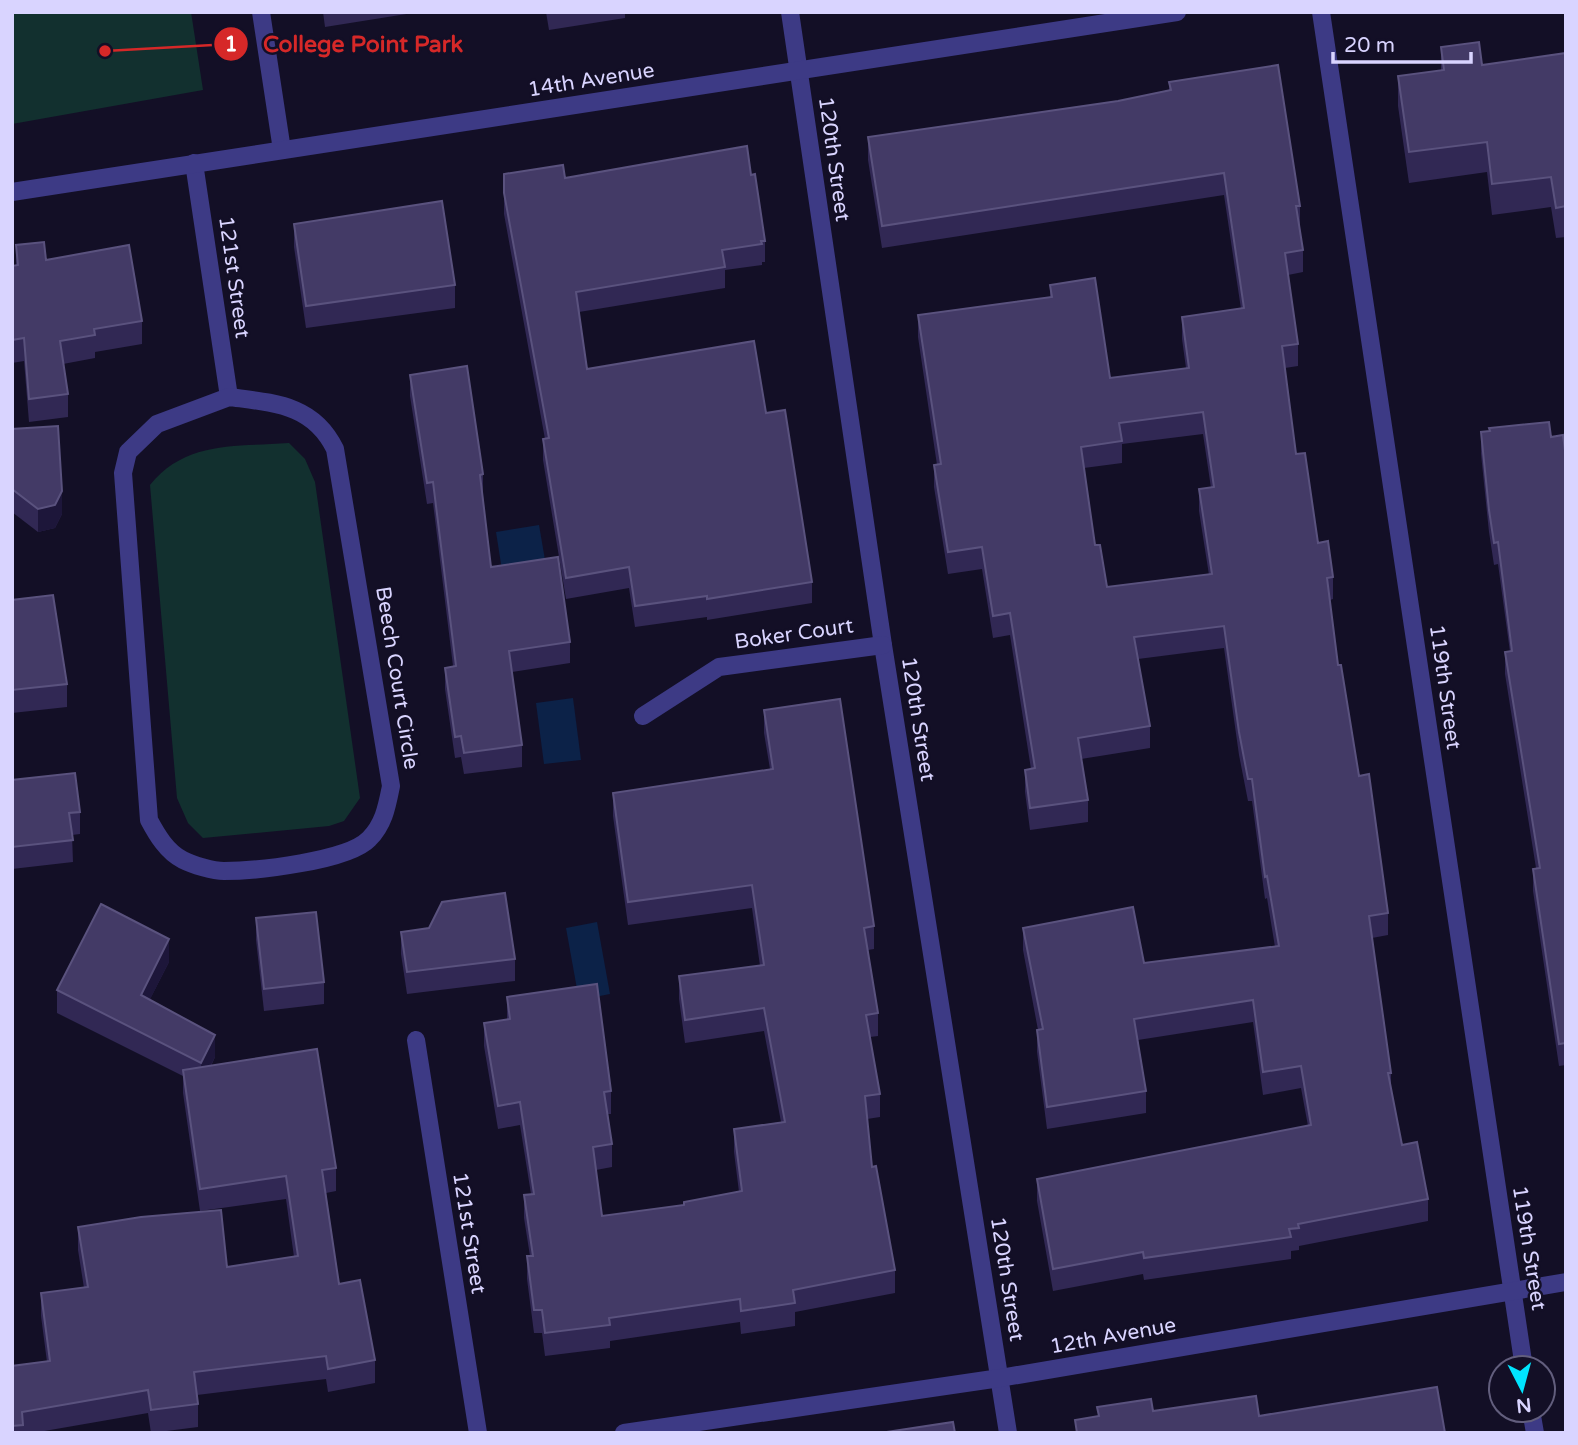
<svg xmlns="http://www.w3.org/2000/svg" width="1578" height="1445" font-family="'Varela Round',sans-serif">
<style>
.green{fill:#12302f}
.water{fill:#0c2248}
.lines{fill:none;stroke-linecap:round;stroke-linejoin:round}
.minor{stroke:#3d3a85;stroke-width:18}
.wall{fill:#312854;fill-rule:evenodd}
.shaded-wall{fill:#1d163a}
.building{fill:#433a66;stroke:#5a527e;stroke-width:2;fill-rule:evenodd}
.labels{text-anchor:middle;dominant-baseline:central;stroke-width:5;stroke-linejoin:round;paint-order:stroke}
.street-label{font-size:21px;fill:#d9d4ff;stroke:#130f26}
.leader{fill:none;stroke:#d62828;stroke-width:2.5}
.callout-dot{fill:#d62828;stroke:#130f26;stroke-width:2.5}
.mark-label{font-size:21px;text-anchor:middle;font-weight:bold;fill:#fff}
.callout-label{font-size:23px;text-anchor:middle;font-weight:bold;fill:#d62828;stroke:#130f26;stroke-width:5;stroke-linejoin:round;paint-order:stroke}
</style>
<rect width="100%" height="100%" fill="#130f26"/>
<!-- green -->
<g class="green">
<polygon points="12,12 191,12 203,90 12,124"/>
<path d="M 289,443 L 305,459 L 315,482 L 360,798 L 344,821 L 329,826 L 203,838 L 188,823 L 177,798 L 150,485 C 186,440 237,447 289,443 Z"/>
</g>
<!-- water -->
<g class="water">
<polygon points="539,525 550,589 504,583 496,532"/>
<polygon points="573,698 581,760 544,764 536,703"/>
<polygon points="597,922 610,994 579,1000 566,928"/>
</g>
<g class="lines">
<!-- minor -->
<g class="minor">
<polyline points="261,12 282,150"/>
<polyline points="790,12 883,645 1008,1433"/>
<polyline points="1321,12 1524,1368"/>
<polyline points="194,163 229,397"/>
<polyline points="12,192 1177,12"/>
<path d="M 229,397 C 274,403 313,404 335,449 L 391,786 C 387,806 384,824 369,839 C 348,861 256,871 224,871 C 213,871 193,865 183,860 C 167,852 157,835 149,820 L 123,473 L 128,452 L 157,424 Z"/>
<polyline points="643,716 719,667 883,645"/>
<polyline points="416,1040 478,1433"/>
<polyline points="1531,1410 1535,1433"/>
<polyline points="624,1433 1000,1378 1566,1282"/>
</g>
</g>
<!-- wall -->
<g class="wall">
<polygon points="323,12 419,12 325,27"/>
<polygon points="546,12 625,12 625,18 549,30"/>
<polygon points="1441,47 1482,65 1566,53 1566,237 1556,238 1551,207 1492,215 1487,172 1409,183 1398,106 1398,76 1441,71"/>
<path d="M 1169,82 L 1300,206 L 1300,228 L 1303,250 L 1303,272 L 1288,275 L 1298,344 L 1298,366 L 1285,368 L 1296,454 L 1318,543 L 1333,577 L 1333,599 L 1330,600 L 1338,665 L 1359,776 L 1388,913 L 1388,935 L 1372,938 L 1391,1073 L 1391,1090 L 1402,1145 L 1428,1199 L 1428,1221 L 1299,1246 L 1299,1250 L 1291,1251 L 1291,1259 L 1144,1280 L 1143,1274 L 1053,1291 L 1037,1201 L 1037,1179 L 1308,1126 L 1301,1088 L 1263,1095 L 1253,1022 L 1138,1040 L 1146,1091 L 1146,1113 L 1047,1129 L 1037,1052 L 1037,1030 L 1038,1030 L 1023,950 L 1023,928 L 1144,963 L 1275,947 L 1267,898 L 1265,899 L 1252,801 L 1248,801 L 1239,755 L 1224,648 L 1138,659 L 1150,726 L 1150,748 L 1081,759 L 1088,800 L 1088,822 L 1030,830 L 1025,792 L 1025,770 L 1031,769 L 1010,635 L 993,638 L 982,569 L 948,574 L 934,487 L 934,465 L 937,465 L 918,337 L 918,315 L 1050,298 L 1050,285 L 1110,378 L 1186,368 L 1182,339 L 1182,317 L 1241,309 L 1224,195 L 882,248 L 868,160 L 868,137 L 1118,101 L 1169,90 ZM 1203,434 L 1211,488 L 1199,489 L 1199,511 L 1209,575 L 1107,587 L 1095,545 L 1084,468 L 1122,463 L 1122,444 Z"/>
<polygon points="504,174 565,178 751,175 765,241 765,262 762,262 762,265 725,270 725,288 579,312 587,369 766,413 812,582 812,603 707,620 707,617 635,627 629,588 566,599 543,460 543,439 545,439 504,214"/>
<polygon points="294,224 455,285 455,308 306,328 294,247"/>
<polygon points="16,245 46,260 142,321 142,344 95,352 95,358 63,364 68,394 68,417 29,422 24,361 12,363 12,266 16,265"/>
<polygon points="410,375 483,474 483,496 491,567 570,642 570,663 512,672 522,745 522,767 464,774 461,757 455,758 445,689 445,668 453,666 433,503 427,504 410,396"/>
<polygon points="12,429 62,514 55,528 38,532 12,512"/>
<polygon points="1481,432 1551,437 1566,459 1566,1065 1559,1066 1533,891 1533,869 1536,868 1505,674 1505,652 1510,652 1498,564 1494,565 1489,532 1481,454"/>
<polygon points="12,600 67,684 67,707 12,713"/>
<polygon points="764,710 874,926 874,949 868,950 878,1013 878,1036 870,1037 880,1094 880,1117 867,1119 872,1167 895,1270 895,1293 795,1312 795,1326 741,1334 740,1322 610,1341 610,1348 545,1356 542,1333 534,1333 527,1279 527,1256 530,1256 524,1218 524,1195 531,1194 520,1125 498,1129 484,1046 484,1023 507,1020 507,997 611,1091 611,1114 608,1114 612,1144 612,1167 596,1170 602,1216 684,1205 739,1192 734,1152 734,1129 781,1122 764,1031 685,1043 679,999 679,976 760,966 752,908 628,925 613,816 613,793 770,769 764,733"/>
<polygon points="12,780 80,812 80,834 72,835 73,862 12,869"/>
<polygon points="256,918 324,982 324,1004 264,1011 256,940"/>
<polygon points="401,932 515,959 515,981 407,994 401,954"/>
<polygon points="169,962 150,999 215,1057 211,1066 336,1168 336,1191 326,1193 339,1284 375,1360 375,1383 328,1392 326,1379 197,1395 198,1404 198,1427 151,1433 148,1413 33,1433 12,1433 12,1366 47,1362 41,1316 41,1293 84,1288 78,1250 78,1227 227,1267 294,1257 286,1199 200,1211 183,1093 183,1076 57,1013 57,990"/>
</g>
<!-- shaded-wall -->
<g class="shaded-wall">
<polygon points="62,491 62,514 55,528 38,532 38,509"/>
<polygon points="169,939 169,962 141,1017 141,995"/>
<polygon points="215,1035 215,1057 201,1085 201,1063"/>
</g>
<!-- building -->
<g class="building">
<polygon points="1479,42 1482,65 1566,53 1566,206 1556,208 1551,177 1492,184 1487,142 1409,152 1398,76 1444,70 1441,47"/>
<path d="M 1278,65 L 1300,206 L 1296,206 L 1303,250 L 1285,253 L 1298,344 L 1282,346 L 1296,454 L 1305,453 L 1318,543 L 1328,541 L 1333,577 L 1327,578 L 1338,665 L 1341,665 L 1359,776 L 1369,774 L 1388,913 L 1369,916 L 1391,1073 L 1388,1073 L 1402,1145 L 1417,1142 L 1428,1199 L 1298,1224 L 1299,1228 L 1289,1229 L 1291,1237 L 1144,1258 L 1143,1252 L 1053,1269 L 1037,1179 L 1311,1125 L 1301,1066 L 1263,1072 L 1253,1000 L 1134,1019 L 1146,1091 L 1047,1107 L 1037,1030 L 1043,1029 L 1023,928 L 1133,907 L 1144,963 L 1279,946 L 1267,876 L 1265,877 L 1252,779 L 1248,779 L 1239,732 L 1224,626 L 1134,637 L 1150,726 L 1078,738 L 1088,800 L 1030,808 L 1025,770 L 1035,768 L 1010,613 L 993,616 L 982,547 L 948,552 L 934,465 L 941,464 L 918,315 L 1052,297 L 1050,285 L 1095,278 L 1110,378 L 1189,368 L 1182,317 L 1244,308 L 1224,173 L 882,226 L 868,137 L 1118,101 L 1171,90 L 1169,82 ZM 1203,412 L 1214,487 L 1199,489 L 1212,574 L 1107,587 L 1100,545 L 1095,545 L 1081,447 L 1122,441 L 1119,423 Z"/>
<polygon points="747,146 751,175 755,174 765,241 761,241 762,244 722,250 725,267 576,292 587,369 754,341 766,413 785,410 812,582 707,599 707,596 635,606 629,567 566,578 543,439 549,438 504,193 504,174 563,165 565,178"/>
<polygon points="442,201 455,285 306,306 294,224"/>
<polygon points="44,242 46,260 129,245 142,321 94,329 95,335 60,341 68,394 29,399 24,338 12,340 12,266 18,265 16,245"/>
<polygon points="467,366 483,474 480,475 491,567 558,557 570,642 509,651 522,745 464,753 461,736 455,737 445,668 456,666 433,482 427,483 410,375"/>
<polygon points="1549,422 1551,437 1563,435 1566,459 1566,1043 1559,1044 1533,869 1540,868 1505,652 1512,651 1498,542 1494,543 1489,510 1481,432 1490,431 1489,428"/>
<polygon points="58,426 62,491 55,505 38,509 12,489 12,429"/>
<polygon points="53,595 67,684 12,690 12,600"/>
<polygon points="840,699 874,926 864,928 878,1013 866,1015 880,1094 865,1096 872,1167 876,1166 895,1270 793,1290 795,1303 741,1311 740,1299 609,1318 610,1325 545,1333 542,1310 534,1310 527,1256 533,1256 524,1195 534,1194 520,1102 498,1106 484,1023 510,1019 507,997 597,984 611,1091 604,1092 612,1144 593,1147 602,1216 684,1205 684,1202 742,1191 734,1129 785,1122 764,1008 685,1020 679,976 764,965 752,885 628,902 613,793 773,769 764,710"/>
<polygon points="75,773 80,812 69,813 73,840 12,847 12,780"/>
<polygon points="505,893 515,959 407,972 401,932 429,928 442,902"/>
<polygon points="101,904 169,939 141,995 215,1035 201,1063 57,990"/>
<polygon points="316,912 324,982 264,989 256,918"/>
<polygon points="317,1049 336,1168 322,1170 339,1284 360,1280 375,1360 328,1369 326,1356 194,1372 198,1404 151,1410 148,1390 22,1412 23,1425 12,1426 12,1366 50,1361 41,1293 88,1287 78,1227 141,1217 221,1210 227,1267 298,1256 286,1176 200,1189 183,1070"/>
<polygon points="1437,1387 1445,1433 1077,1433 1075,1420 1099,1416 1097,1407 1151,1399 1153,1411 1256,1396 1259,1416"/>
<polygon points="953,1422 955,1433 880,1433"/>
</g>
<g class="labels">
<!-- street labels -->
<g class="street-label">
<text transform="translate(591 80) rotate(-9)">14th Avenue</text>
<text transform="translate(834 159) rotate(82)">120th Street</text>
<text transform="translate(234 277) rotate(82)">121st Street</text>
<text transform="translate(794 634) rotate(-8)">Boker Court</text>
<text transform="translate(397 678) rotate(81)">Beech Court Circle</text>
<text transform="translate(1445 687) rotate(82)">119th Street</text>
<text transform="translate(918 719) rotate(81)">120th Street</text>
<text transform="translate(469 1233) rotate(81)">121st Street</text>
<text transform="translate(1529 1248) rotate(81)">119th Street</text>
<text transform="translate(1007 1279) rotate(81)">120th Street</text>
<text transform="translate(1113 1336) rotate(-10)">12th Avenue</text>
</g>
</g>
<!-- callouts -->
<path class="leader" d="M105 51L231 44"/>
<g class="callout-dot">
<circle cx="105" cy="51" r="7"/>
<circle cx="231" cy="44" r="18"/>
</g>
<g class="mark-label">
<text x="231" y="51">1</text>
</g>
<g class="callout-label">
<text x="363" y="52">College Point Park</text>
</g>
<!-- border -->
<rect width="1578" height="1445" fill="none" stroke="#d9d4ff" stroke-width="28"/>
<!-- north arrow -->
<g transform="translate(1522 1389) rotate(174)"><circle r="33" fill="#130f26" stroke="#625e7d" stroke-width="2"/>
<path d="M0-5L12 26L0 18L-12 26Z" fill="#00e5ff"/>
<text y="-10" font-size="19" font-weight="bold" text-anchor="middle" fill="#d9d4ff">N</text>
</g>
<!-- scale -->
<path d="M1333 52v10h138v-10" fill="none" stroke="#d9d4ff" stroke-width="3.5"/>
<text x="1344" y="52" font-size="21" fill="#d9d4ff" stroke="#130f26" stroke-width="5" paint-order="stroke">20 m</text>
</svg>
